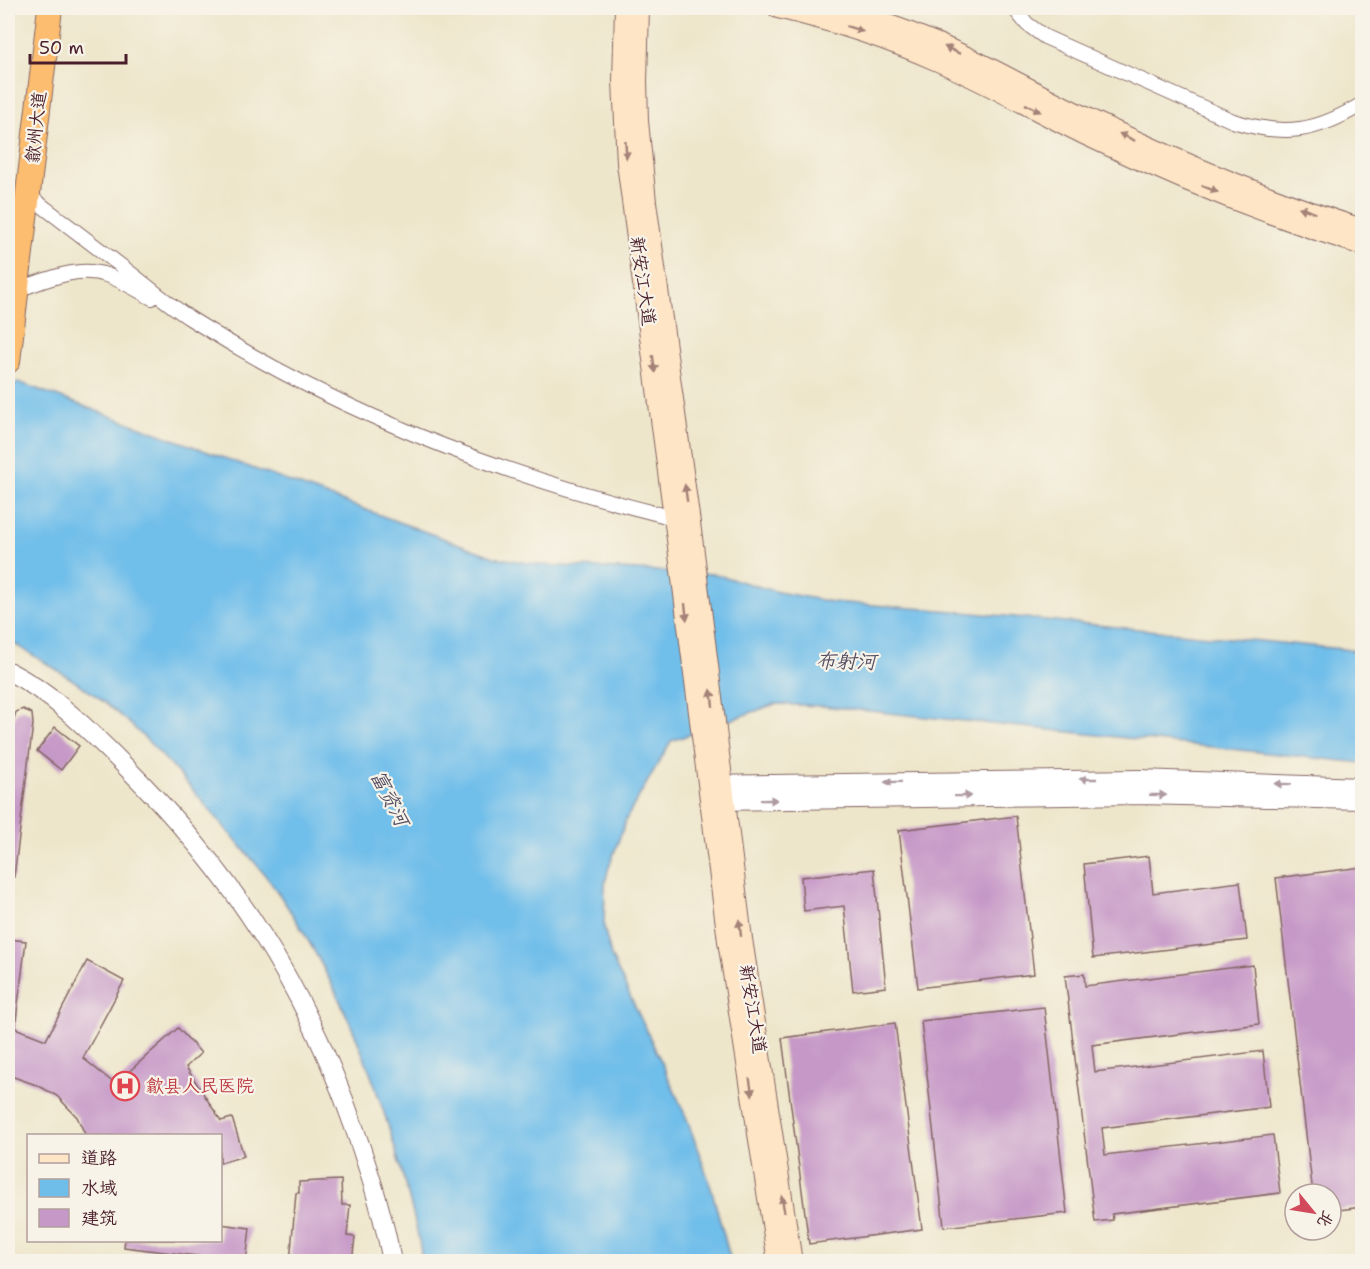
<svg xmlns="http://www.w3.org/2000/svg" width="1370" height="1269" font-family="'Shantell Sans','LXGW WenKai TC',sans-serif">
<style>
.green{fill:#a7c66d;stroke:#78724c;stroke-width:1.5}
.water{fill:#6fbeea;stroke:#5c6e8a;stroke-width:1.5}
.building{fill:#c698c7}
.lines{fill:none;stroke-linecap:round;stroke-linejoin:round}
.minor-casing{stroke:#836563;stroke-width:16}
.tertiary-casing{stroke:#836563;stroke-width:20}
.secondary-casing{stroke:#836563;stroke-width:22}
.trunk-casing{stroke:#836563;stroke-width:26}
.minor{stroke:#fff;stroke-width:14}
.tertiary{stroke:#fff;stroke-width:18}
.secondary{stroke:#fee5c5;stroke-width:20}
.trunk{stroke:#fcbd6f;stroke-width:24}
.oneway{fill:#a48278}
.oneway2{fill:#ae9aa0}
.labels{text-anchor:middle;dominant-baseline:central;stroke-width:4.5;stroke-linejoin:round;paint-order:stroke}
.street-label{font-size:18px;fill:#4a1f2b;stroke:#f7f3e8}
.health-label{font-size:18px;fill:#be3a42;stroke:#f7f3e8;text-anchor:start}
.water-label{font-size:20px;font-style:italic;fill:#554f64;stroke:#f7f3e8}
</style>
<rect width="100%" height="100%" fill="#f7f3e8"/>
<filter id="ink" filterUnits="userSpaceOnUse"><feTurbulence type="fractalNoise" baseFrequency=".0167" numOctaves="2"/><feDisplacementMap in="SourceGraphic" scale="12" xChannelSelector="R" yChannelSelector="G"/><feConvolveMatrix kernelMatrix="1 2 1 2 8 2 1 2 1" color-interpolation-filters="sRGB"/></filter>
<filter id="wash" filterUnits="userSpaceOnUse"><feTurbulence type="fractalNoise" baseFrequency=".008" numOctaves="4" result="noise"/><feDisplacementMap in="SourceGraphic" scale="24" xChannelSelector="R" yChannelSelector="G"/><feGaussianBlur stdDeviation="1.35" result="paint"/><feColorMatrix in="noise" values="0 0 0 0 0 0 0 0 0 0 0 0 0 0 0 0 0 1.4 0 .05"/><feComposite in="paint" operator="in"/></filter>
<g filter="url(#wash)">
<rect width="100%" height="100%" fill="#eee6cb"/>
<!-- green -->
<polygon class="green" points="8,8 16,8 8,80"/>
<!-- water -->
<path class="water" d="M 18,382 L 494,557 L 540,565 L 714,574 L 778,592 L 832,602 L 953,611 L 1362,651 L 1362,763 L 823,706 L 775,704 L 671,741 L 627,817 L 608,870 L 605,884 L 604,927 L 611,956 L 661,1061 L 687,1119 L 710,1184 L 731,1261 L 422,1261 C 419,1233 411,1205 403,1177 C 378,1082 340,986 285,903 C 263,869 234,839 208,808 C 179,773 149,739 114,710 C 81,683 44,662 8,640 L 8,383 L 13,385 Z"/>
<g id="blocks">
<!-- building -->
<g class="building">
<polygon points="23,709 32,714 33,724 14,877 8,877 8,741 10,725 12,725 16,712"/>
<polygon points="55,727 79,746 61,770 37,751"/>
<polygon points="1016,816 1034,974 918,988 899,830"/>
<polygon points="1149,856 1153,893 1240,882 1247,940 1093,958 1084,864"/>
<polygon points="1362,867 1362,1207 1331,1211 1331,1194 1313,1194 1276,878"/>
<polygon points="874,869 886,987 853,991 844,906 804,911 801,877"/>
<polygon points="8,939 26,941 15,1028 46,1040 87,961 124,981 83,1058 115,1084 178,1028 201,1053 186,1067 221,1121 232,1118 244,1156 220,1163 220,1136 86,1136 77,1117 57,1096 39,1086 8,1075"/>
<polygon points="1253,965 1259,1024 1092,1045 1095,1072 1263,1051 1269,1107 1102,1128 1105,1155 1273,1135 1280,1193 1112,1214 1113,1220 1095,1222 1065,976 1084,974 1085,986"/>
<polygon points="1044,1007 1067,1213 944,1227 921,1021"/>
<polygon points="895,1023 922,1229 809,1244 782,1038"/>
<polygon points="341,1180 342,1205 350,1205 347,1236 355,1237 352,1262 290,1262 296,1193 299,1193 299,1182"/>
<polygon points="220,1224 250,1228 246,1262 124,1247 125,1240 220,1240"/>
</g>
</g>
</g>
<g filter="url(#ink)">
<use href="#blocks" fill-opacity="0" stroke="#836563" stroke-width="1.5"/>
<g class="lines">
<!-- minor casing -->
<g class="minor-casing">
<g id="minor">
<path d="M 1014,8 L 1027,24 L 1045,37 L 1233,121 C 1285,137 1317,132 1362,104"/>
<path d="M 28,195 C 63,222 98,248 133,275 C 152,290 171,306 191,319 C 340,414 503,476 674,518"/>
<path d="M 16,290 C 45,281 76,265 106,275 C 122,280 137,290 152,298"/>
</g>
</g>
<!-- tertiary casing -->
<g class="tertiary-casing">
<g id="tertiary">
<path d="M 8,671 C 52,693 89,730 124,765 C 233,874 305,985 355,1130 C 370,1173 384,1217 392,1262"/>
<polyline points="708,785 1140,779 1362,787"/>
<polyline points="712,801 1140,795 1362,800"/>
</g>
</g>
<!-- secondary casing -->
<g class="secondary-casing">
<g id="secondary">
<polyline points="625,8 623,81 627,163 678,547 728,941 778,1262"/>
<polyline points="639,8 637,81 638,121 646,202 693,545 742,939 792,1262"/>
<path d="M 778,8 C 833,21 886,38 938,61 C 988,83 1035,110 1084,134 C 1174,177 1267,215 1362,245"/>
<path d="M 837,8 C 882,21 927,38 969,58 C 1011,78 1050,101 1091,120 C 1179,162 1270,200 1362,229"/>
</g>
</g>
<!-- trunk casing -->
<g class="trunk-casing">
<polyline id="trunk" points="8,361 50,8"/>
</g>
<!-- minor -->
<use href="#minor" class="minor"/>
<!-- tertiary -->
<use href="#tertiary" class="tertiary"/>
<!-- secondary -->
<use href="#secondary" class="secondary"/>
<!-- trunk -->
<use href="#trunk" class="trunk"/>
</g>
<!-- one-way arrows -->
<defs><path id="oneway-solid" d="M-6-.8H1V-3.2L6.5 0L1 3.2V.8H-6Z" transform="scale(1.5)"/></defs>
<g class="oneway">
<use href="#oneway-solid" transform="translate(855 29) rotate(18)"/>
<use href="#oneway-solid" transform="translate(952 50) rotate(-155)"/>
<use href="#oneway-solid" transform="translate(1033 108) rotate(27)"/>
<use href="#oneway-solid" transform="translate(1127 137) rotate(-155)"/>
<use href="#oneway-solid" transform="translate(626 150) rotate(86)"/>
<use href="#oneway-solid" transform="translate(1210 189) rotate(22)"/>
<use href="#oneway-solid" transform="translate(1307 210) rotate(-160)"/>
<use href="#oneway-solid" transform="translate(654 364) rotate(82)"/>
<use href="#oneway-solid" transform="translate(686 493) rotate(-98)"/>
<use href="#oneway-solid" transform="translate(686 612) rotate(83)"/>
<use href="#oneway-solid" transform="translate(712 698) rotate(-97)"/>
<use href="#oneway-solid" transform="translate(740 928) rotate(-97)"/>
<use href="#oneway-solid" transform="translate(751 1087) rotate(81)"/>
<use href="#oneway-solid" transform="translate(783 1204) rotate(-99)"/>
</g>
<g class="oneway2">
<use href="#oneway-solid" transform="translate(1088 779) rotate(180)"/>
<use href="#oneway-solid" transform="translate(893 782) rotate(179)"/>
<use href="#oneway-solid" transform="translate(1283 784) rotate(-178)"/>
<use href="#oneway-solid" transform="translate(1158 795) rotate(1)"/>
<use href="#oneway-solid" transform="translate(963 796) rotate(-1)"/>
<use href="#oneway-solid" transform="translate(769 800) rotate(-1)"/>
</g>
</g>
<!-- icons -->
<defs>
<g id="hospital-ring" transform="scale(1.5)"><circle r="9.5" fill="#f7f3e8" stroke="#e0444e" stroke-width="1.5"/><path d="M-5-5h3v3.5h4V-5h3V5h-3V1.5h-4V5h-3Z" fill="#e0444e"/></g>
</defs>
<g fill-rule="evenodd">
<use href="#hospital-ring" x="125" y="1086"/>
</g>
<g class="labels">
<!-- street labels -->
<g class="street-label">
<text transform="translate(36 127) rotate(-84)">歙州大道</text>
<text transform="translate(643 281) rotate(82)">新安江大道</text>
<text transform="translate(753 1009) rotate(81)">新安江大道</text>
</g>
<!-- health labels -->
<g class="health-label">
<text x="146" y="1086">歙县人民医院</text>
</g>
<!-- water labels -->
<g class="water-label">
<text transform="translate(846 661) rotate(1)">布射河</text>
<text transform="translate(390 798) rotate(63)">富资河</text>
</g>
</g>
<!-- margin -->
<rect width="1370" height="1269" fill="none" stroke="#f7f3e8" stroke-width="30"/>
<!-- legend -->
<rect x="27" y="1134" width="195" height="108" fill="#f7f3e8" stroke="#b29e9c" stroke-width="1.5"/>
<rect x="39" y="1154" width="30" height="9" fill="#fee5c5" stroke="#b29e9c" stroke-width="1.5"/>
<text x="81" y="1164" font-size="18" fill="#4a1f2b">道路</text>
<rect x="39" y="1179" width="30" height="18" fill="#6fbeea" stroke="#b29e9c" stroke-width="1.5"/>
<text x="81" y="1194" font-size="18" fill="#4a1f2b">水域</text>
<rect x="39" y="1209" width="30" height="18" fill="#c698c7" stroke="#b29e9c" stroke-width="1.5"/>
<text x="81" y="1224" font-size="18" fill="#4a1f2b">建筑</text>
<!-- north arrow -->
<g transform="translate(1313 1212) rotate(120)"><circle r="28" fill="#f7f3e8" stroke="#b29e9c" stroke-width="1.5"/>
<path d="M0-4.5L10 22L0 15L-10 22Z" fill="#d1495b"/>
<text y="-9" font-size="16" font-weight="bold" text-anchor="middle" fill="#4a1f2b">北</text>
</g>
<!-- scale -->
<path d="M30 54v9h96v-9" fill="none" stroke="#4a1f2b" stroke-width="3"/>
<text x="39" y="54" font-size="18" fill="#4a1f2b" stroke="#f7f3e8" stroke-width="4.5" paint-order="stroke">50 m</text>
</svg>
